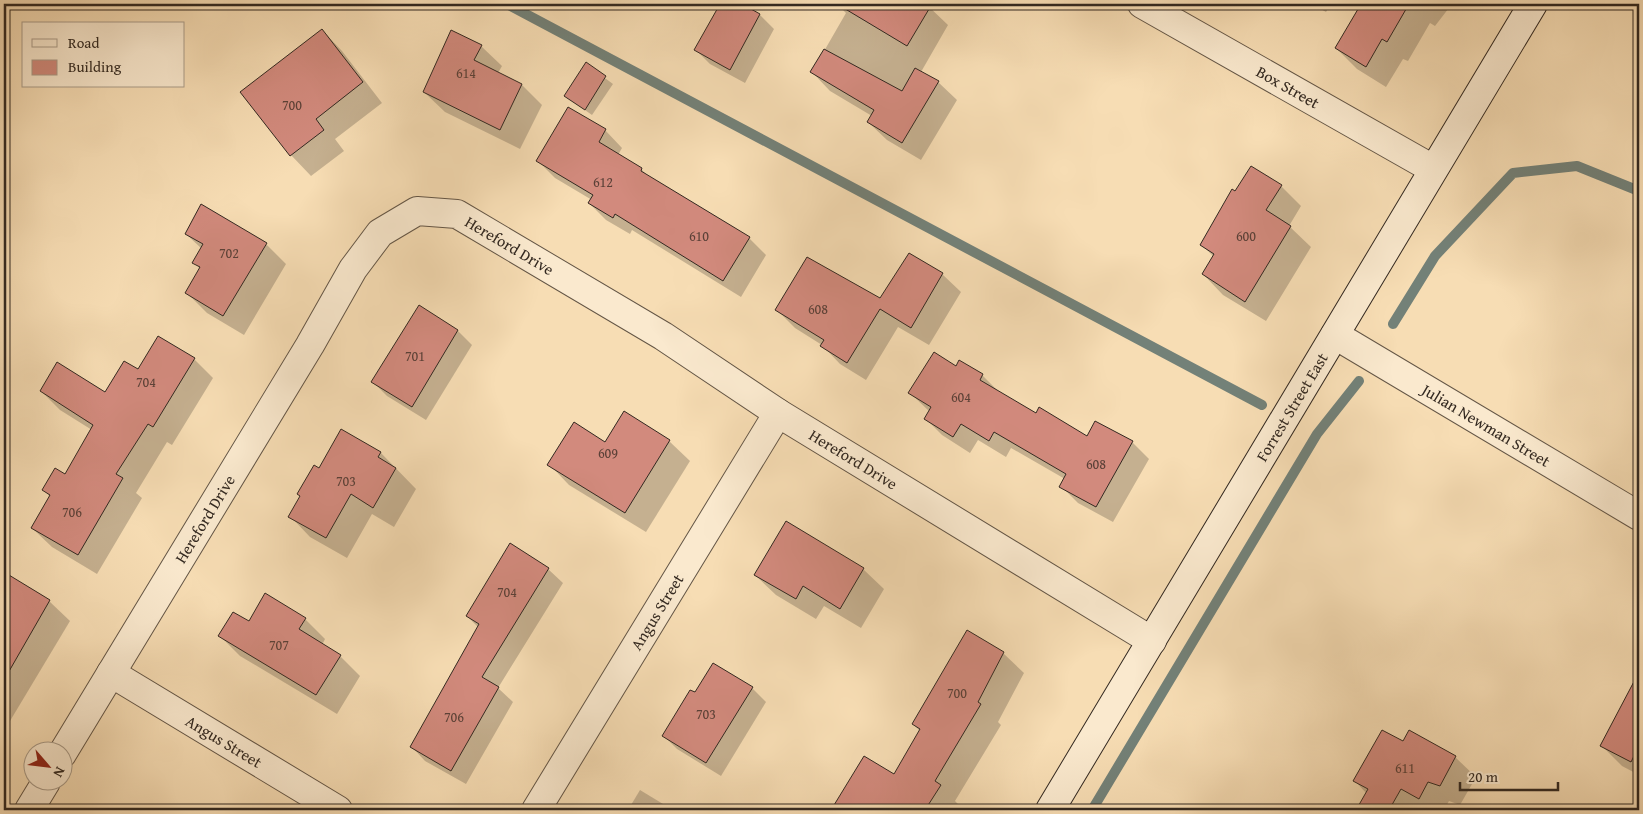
<svg xmlns="http://www.w3.org/2000/svg" width="1643" height="814" font-family="'Gentium Book Plus',serif">
<style>
.shadow{fill:#0003}
.lines{fill:none;stroke-linecap:round;stroke-linejoin:round}
.stream{stroke:#738178;stroke-width:10}
.building{fill:#d28a7d;stroke:#332921}
.minor-casing{stroke:#645646;stroke-width:30}
.secondary-casing{stroke:#332921;stroke-width:30}
.minor{stroke:#fae9ce;stroke-width:28}
.secondary{stroke:#fae9ce;stroke-width:28}
.labels{text-anchor:middle;dominant-baseline:central;stroke-width:5;stroke-linejoin:round;paint-order:stroke}
.number-label{font-size:14px;fill:#5b4138}
.street-label{font-size:16px;fill:#332921;stroke:#fae9ce}
</style>
<rect width="100%" height="100%" fill="#f7ddb4"/>
<filter id="stains"><feTurbulence type="fractalNoise" baseFrequency=".004" numOctaves="4"/><feColorMatrix values="0 0 0 0 .2 0 0 0 0 .09 0 0 0 0 .02 0 0 0 .5 -.17"/></filter>
<radialGradient id="worn" r=".72"><stop offset=".6" stop-color="#630" stop-opacity="0"/><stop offset="1" stop-color="#630" stop-opacity=".3"/></radialGradient>
<!-- shadow -->
<g class="shadow">
<polygon points="721,4 754,4 750,10 760,15 774,29 745,83 710,64 696,50"/>
<polygon points="837,4 926,4 948,25 921,72 938,82 957,100 921,160 887,140 868,122 872,116 830,91 812,72 846,13"/>
<polygon points="1312,4 1331,4 1326,12"/>
<polygon points="1363,4 1452,4 1435,26 1430,23 1408,61 1403,59 1386,87 1357,69 1336,48"/>
<polygon points="322,30 342,51 382,103 335,139 344,151 311,176 291,155 242,92"/>
<polygon points="451,32 481,46 502,66 498,73 522,85 542,105 520,149 445,112 424,92"/>
<polygon points="586,64 613,84 592,115 565,96"/>
<polygon points="568,109 605,130 622,148 618,155 641,169 649,177 749,238 766,255 741,297 632,230 630,234 606,220 589,203 592,200 555,178 538,161"/>
<polygon points="1281,186 1301,206 1289,226 1311,247 1266,321 1223,295 1203,274 1214,257 1202,245 1235,193"/>
<polygon points="186,234 266,244 286,264 244,335 207,313 186,292 200,269 194,262 202,249"/>
<polygon points="910,254 942,274 961,292 929,345 898,327 866,380 840,364 822,345 795,328 777,310 880,300"/>
<polygon points="419,307 458,331 472,345 426,420 387,396 373,382"/>
<polygon points="194,359 213,378 172,445 167,442 136,493 142,498 97,574 52,547 32,528 50,497 44,490 66,476 92,430 60,410 41,391 106,394 139,371"/>
<polygon points="956,367 982,375 1000,393 1036,415 1087,438 1132,442 1149,459 1113,522 1078,503 1061,486 1065,479 1011,448 1006,457 978,440 970,453 942,435 925,418 929,411 910,393"/>
<polygon points="342,431 381,453 416,489 394,527 372,514 347,558 310,537 290,516"/>
<polygon points="669,441 690,461 646,532 569,485 549,464 606,443"/>
<polygon points="548,569 563,583 498,688 513,702 466,784 425,761 411,746 479,628 467,616"/>
<polygon points="863,569 884,589 861,628 824,606 816,619 776,595 755,575"/>
<polygon points="9,577 49,601 70,621 4,731 4,585"/>
<polygon points="305,619 325,639 322,645 340,656 360,676 337,714 240,656 220,636 249,623"/>
<polygon points="1003,653 1024,673 998,722 1001,725 955,801 960,806 958,810 833,810 864,757 895,776 920,731 913,724"/>
<polygon points="1639,675 1639,775 1622,766 1602,746"/>
<polygon points="752,688 766,702 721,776 677,749 663,735 696,694"/>
<polygon points="1455,757 1476,777 1460,805 1449,801 1444,810 1363,810 1360,807 1367,794 1354,780"/>
<polygon points="640,790 673,810 628,810"/>
<polygon points="150,804 160,810 146,810"/>
</g>
<g class="lines">
<!-- stream -->
<g class="stream">
<polyline points="507,4 1262,405"/>
<polyline points="1393,324 1435,256 1513,173 1577,166 1639,191"/>
<polyline points="1092,810 1317,434 1359,381"/>
</g>
</g>
<!-- building -->
<g class="building">
<polygon points="720,4 742,4 760,14 730,70 694,50"/>
<polygon points="837,4 932,4 907,46"/>
<polygon points="1361,4 1409,4 1387,42 1382,39 1366,67 1335,48"/>
<polygon points="322,29 363,82 316,119 324,130 290,156 240,92"/>
<polygon points="451,30 482,45 474,60 522,84 500,130 423,92"/>
<polygon points="824,49 902,91 915,68 939,81 902,143 867,122 874,110 810,72"/>
<polygon points="586,62 606,76 585,110 564,96"/>
<polygon points="568,107 606,129 599,142 642,168 641,171 750,237 723,281 615,214 613,218 588,203 593,195 536,161"/>
<polygon points="1251,166 1282,185 1266,210 1291,226 1245,302 1202,274 1214,254 1200,245 1232,189 1235,191"/>
<polygon points="201,204 267,243 223,316 185,293 200,267 192,263 203,244 185,234"/>
<polygon points="909,253 943,273 911,328 880,309 847,363 820,346 824,340 775,310 807,257 880,298"/>
<polygon points="419,305 458,330 412,407 371,382"/>
<polygon points="158,336 195,358 153,427 148,424 116,474 123,478 78,555 31,528 50,495 42,490 55,468 65,474 93,425 40,391 57,362 105,392 124,361 138,369"/>
<polygon points="934,352 956,366 959,360 983,374 980,380 1036,413 1039,407 1087,436 1095,421 1133,441 1096,507 1059,487 1066,474 994,432 989,441 961,424 953,437 924,419 931,407 908,393"/>
<polygon points="624,411 670,440 625,513 547,465 574,422 605,442"/>
<polygon points="341,429 381,452 378,457 396,468 373,508 351,494 326,538 288,517 300,496 297,494 314,465 319,468"/>
<polygon points="786,521 864,568 840,609 803,586 796,599 754,575"/>
<polygon points="510,543 549,568 482,677 499,687 451,771 410,747 479,624 466,616"/>
<polygon points="4,572 50,600 4,680"/>
<polygon points="265,593 306,618 299,629 341,655 316,695 218,636 233,612 249,621"/>
<polygon points="967,630 1004,652 978,702 981,704 935,781 941,785 925,810 831,810 864,756 894,774 920,729 912,724"/>
<polygon points="713,663 753,687 706,763 662,736 690,690 695,692"/>
<polygon points="1639,672 1639,746 1631,762 1600,746"/>
<polygon points="1382,730 1403,741 1409,730 1456,756 1440,786 1428,782 1419,799 1401,789 1389,810 1356,810 1368,789 1353,781"/>
</g>
<g class="lines">
<!-- minor casing -->
<g class="minor-casing">
<g id="minor">
<path id="s1" d="M 1142,4 L 1433,169"/>
<path id="s2" d="M 1335,335 L 1639,516"/>
<path id="s3" d="M 111,673 L 338,810"/>
<path id="s4" d="M 62,754 L 310,345 L 353,269 L 380,233 L 417,211 L 457,214 L 663,336 L 778,413 L 1152,641"/>
<polyline points="29,810 46,782"/>
<path id="s5" d="M 536,810 L 778,413"/>
</g>
</g>
<!-- secondary casing -->
<g class="secondary-casing">
<g id="secondary">
<path id="s6" d="M 1050,810 L 1533,4"/>
</g>
</g>
<!-- minor -->
<use href="#minor" class="minor"/>
<!-- secondary -->
<use href="#secondary" class="secondary"/>
</g>
<g class="labels">
<!-- number labels -->
<g class="number-label">
<text x="466" y="73">614</text>
<text x="292" y="105">700</text>
<text x="603" y="182">612</text>
<text x="699" y="236">610</text>
<text x="1246" y="236">600</text>
<text x="229" y="253">702</text>
<text x="818" y="309">608</text>
<text x="415" y="356">701</text>
<text x="146" y="382">704</text>
<text x="961" y="397">604</text>
<text x="608" y="453">609</text>
<text x="1096" y="464">608</text>
<text x="346" y="481">703</text>
<text x="72" y="512">706</text>
<text x="507" y="592">704</text>
<text x="279" y="645">707</text>
<text x="957" y="693">700</text>
<text x="706" y="714">703</text>
<text x="454" y="717">706</text>
<text x="1405" y="768">611</text>
</g>
<!-- street labels -->
<g class="street-label">
<text stroke="none"><textPath href="#s1" startOffset="168">Box Street</textPath></text>
<text stroke="none"><textPath href="#s4" startOffset="755">Hereford Drive</textPath></text>
<text stroke="none"><textPath href="#s6" startOffset="470">Forrest Street East</textPath></text>
<text stroke="none"><textPath href="#s2" startOffset="176">Julian Newman Street</textPath></text>
<text stroke="none"><textPath href="#s4" startOffset="1160">Hereford Drive</textPath></text>
<text stroke="none"><textPath href="#s4" startOffset="275">Hereford Drive</textPath></text>
<text stroke="none"><textPath href="#s5" startOffset="232">Angus Street</textPath></text>
<text stroke="none"><textPath href="#s3" startOffset="132">Angus Street</textPath></text>
</g>
</g>
<!-- margin -->
<rect width="1643" height="814" fill="none" stroke="#f7ddb4" stroke-width="20"/>
<rect x="5" y="5" width="1633" height="804" fill="none" stroke="#332921" stroke-width="2.5"/>
<rect x="10" y="10" width="1623" height="794" fill="none" stroke="#332921"/>
<!-- legend -->
<rect x="22" y="22" width="162" height="65" fill="#fae9ce" stroke="#aa9c89"/>
<rect x="32" y="39" width="25" height="8" fill="#fae9ce" stroke="#aa9c89"/>
<text x="68" y="48" font-size="15" fill="#332921">Road</text>
<rect x="32" y="60" width="25" height="15" fill="#d28a7d" stroke="#aa9c89"/>
<text x="68" y="72" font-size="15" fill="#332921">Building</text>
<!-- north arrow -->
<g transform="translate(48 766) rotate(118)"><circle r="24" fill="#fae9ce" stroke="#aa9c89"/>
<path d="M0-4L9 19L0 12L-9 19Z" fill="#8f2418"/>
<text y="-8" font-size="14" font-weight="bold" text-anchor="middle" fill="#332921">N</text>
</g>
<!-- scale -->
<path d="M1460 782v8h98v-8" fill="none" stroke="#332921" stroke-width="2.5"/>
<text x="1468" y="782" font-size="15" fill="#332921" stroke="#fae9ce" stroke-width="4" paint-order="stroke">20 m</text>
<rect width="100%" height="100%" filter="url(#stains)"/>
<rect width="100%" height="100%" fill="url(#worn)"/>
</svg>
